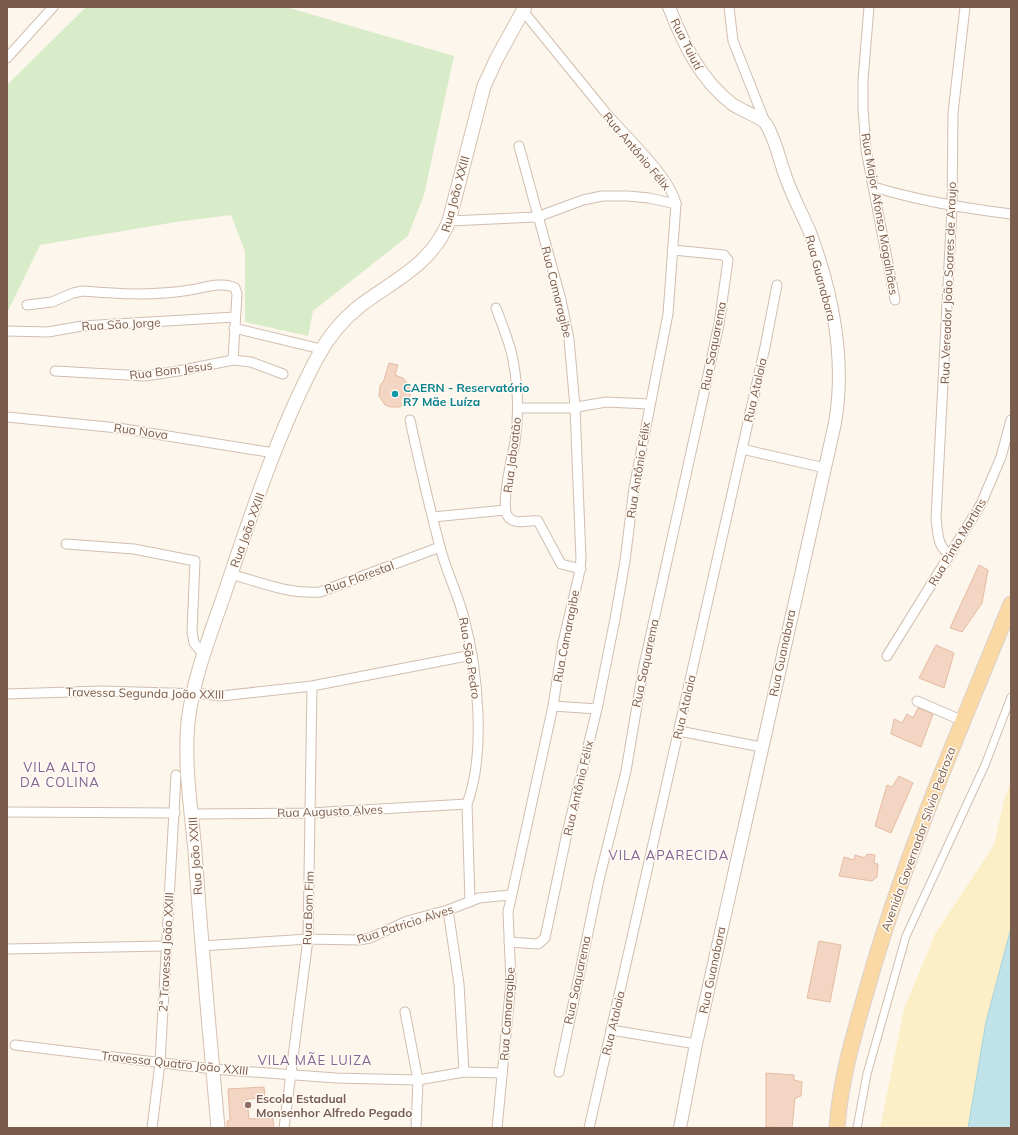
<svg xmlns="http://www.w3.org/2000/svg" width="1018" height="1135" font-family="Mulish,sans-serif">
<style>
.green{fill:#d8ecc9}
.sand{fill:#fcefc7}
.water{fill:#bfe3e8;stroke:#a5d3da}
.building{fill:#f3d5c3;stroke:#e6bba3}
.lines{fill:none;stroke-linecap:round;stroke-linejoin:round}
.pedestrian-casing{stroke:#d1beb0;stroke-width:9}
.minor-casing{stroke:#d1beb0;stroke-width:11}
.tertiary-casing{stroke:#d1beb0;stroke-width:14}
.secondary-casing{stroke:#d6c0b0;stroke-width:15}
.primary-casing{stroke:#dad1cd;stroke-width:17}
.pedestrian{stroke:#fff;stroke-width:7}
.minor{stroke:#fff;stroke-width:9}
.tertiary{stroke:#fff;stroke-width:12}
.secondary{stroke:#fff;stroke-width:13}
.primary{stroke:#fbd9a5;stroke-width:15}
.culture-dot{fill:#0f9aa8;stroke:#fffaf3;stroke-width:1.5}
.education-dot{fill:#8d6e63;stroke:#fffaf3;stroke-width:1.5}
.labels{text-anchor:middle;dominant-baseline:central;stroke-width:3;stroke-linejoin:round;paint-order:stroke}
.street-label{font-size:12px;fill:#7a5c4d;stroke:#fffaf3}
.culture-label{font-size:12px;font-weight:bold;fill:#0d838f;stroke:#fffaf3;text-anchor:start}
.education-label{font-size:12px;font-weight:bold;fill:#785e54;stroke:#fffaf3;text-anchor:start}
.neighbourhood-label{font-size:13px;letter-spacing:1px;fill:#846695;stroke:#fffaf3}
</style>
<rect width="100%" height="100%" fill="#fdf6ec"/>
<!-- green -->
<polygon class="green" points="86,7 286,7 454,56 424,195 408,236 313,311 308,336 245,322 245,251 231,215 176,222 40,245 7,313 7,85"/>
<!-- sand -->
<polygon class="sand" points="1011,781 1011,928 986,1022 968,1128 880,1128 904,1009 935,934 994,845 1004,800"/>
<!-- water -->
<polygon class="water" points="1011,928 1011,1128 968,1128 986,1022"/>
<!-- building -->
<g class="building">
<polygon points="389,363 398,365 395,375 403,378 410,386 410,396 408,401 400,407 390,407 385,405 379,396 380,386 384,380"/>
<polygon points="979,565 988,570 982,603 962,632 950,628"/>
<polygon points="936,645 954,653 944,688 919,678"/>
<polygon points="918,708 933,714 921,747 891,734 894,719 902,723 907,714 913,718"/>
<polygon points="899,776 913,783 891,833 875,826 887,785 892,787"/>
<polygon points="867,854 875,855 874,863 878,864 877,877 872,881 839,876 844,857 854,860 855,855 865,858"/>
<polygon points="819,941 841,945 830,1002 807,998"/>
<polygon points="766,1073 794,1075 794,1080 802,1082 801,1096 795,1098 792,1128 766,1127"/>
<polygon points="264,1087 265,1098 247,1099 249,1119 273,1118 274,1128 227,1128 227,1121 230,1120 228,1089"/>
</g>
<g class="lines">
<!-- pedestrian casing -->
<g class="pedestrian-casing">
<polyline id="pedestrian" points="857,1128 867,1074 906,936 985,765 1011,697"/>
</g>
<!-- minor casing -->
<g class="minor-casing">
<g id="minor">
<polyline points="729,7 733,41 765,122"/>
<polyline points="869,7 863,80 863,108 866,150 895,300"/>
<polyline points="7,58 53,7"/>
<path d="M 874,187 C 919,201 964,208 1011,214"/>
<polyline points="449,221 537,217 583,200 602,196 628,196 649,198 676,204"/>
<path d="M 27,305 L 52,302 L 73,293 L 83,291 C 119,294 154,296 190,290 C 203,288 223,281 235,288 L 237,294 L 233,360"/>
<path d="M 496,308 C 502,325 510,343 513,360 C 518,387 519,416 515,442 C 512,457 501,503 507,515 C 514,527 528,519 538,521 L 561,564 L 581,569"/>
<polyline points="234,328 321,349"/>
<polyline points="7,331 48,332 82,326 235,317"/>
<polyline points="55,371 145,376 178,371 233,360 251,362 283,374"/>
<polyline points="518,408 571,408 606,402 649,404"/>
<polyline points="7,417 118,428 274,453"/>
<path d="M 410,420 C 419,462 429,505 440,547 C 446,571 458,594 464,618 C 478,670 486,754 467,804 L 470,902"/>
<polyline points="742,449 825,468"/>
<polyline points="433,517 505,510"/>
<polyline points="66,544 134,549 195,561 192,632 194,643 204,655"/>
<path d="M 951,554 C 937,549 938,532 936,519 L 952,207 L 953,113 L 965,7"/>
<path d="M 231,574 C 262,583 288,594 320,592 L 440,547"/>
<polyline points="887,656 981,504 1001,457 1011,420"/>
<polyline points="7,694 102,691 203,694 221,696 312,686 472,655"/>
<polyline points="917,701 963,721"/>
<polyline points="553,706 597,709"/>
<polyline points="679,731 761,747"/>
<polyline points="7,812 175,813"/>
<polyline points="192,814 309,813 467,804"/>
<polyline points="448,910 459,984 464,1072"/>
<path d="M 509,942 L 538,944 L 545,938 L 567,833 L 597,709 L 615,619 L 625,561 L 634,488 L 668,314 L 676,204 C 671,178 625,135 606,113 C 578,79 551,45 523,11"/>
<polyline points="201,946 308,939 359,940 370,938 407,921 448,910 479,898 511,895"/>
<polyline points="7,949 166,946"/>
<polyline points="405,1012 418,1080 416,1128"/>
<polyline points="611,1030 696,1044"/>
<polyline points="15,1045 213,1069 336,1078 418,1080 464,1072 502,1073"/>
<polyline points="559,1072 599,880 626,771 643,670 706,384 719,324 728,260 724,255 673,250"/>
<polyline points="152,1128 160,1063 176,775"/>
<polyline points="284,1128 308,939 312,686"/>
<polyline points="497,1128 511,982 508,912 553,706 563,642 579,575 581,559 575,407 569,339 561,300 519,146"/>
<polyline points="589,1128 765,347 777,285"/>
</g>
</g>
<!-- tertiary casing -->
<g class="tertiary-casing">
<path id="tertiary" d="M 669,7 C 684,45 700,79 732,104 C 740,110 763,118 766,124 C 777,142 780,164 788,183 C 794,199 802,214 809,230 C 832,290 846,359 835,423 L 696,1044 L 680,1128"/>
</g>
<!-- secondary casing -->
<g class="secondary-casing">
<path id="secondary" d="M 218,1128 C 210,1036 201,943 195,851 C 191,808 184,765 188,722 C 193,679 209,638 223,598 C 250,517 277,434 317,358 C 328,337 343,319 361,305 C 396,279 432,264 449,221 L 484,86 L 497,58 L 525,7"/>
</g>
<!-- primary casing -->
<g class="primary-casing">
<path id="primary" d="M 837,1128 C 840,1081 854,1034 867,989 C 904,857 959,731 1011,604"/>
</g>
<!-- pedestrian -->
<use href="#pedestrian" class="pedestrian"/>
<!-- minor -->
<use href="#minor" class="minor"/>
<!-- tertiary -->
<use href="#tertiary" class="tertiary"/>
<!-- secondary -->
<use href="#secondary" class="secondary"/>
<!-- primary -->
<use href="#primary" class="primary"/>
</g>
<!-- markers -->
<circle class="culture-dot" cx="395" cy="394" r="4"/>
<circle class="education-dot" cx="248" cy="1105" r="4"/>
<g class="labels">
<!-- street labels -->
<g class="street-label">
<text transform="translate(687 44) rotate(63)">Rua Tuiutí</text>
<text transform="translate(637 151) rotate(50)">Rua Antônio Félix</text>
<text transform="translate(455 194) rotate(-75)">Rua João XXIII</text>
<text transform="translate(880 214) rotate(80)">Rua Major Afonso Magalhães</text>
<text transform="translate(821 278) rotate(75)">Rua Guanabara</text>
<text transform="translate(948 283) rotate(-88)">Rua Vereador João Soares de Araujo</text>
<text transform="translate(557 292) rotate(76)">Rua Camaragibe</text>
<text transform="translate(121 324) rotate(-3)">Rua São Jorge</text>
<text transform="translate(713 346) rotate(-79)">Rua Saquarema</text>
<text transform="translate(171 370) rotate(-7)">Rua Bom Jesus</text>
<text transform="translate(755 390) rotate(-77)">Rua Atalaia</text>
<text transform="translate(141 431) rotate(8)">Rua Nova</text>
<text transform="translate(512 455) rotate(-83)">Rua Jaboatão</text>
<text transform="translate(638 470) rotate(-81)">Rua Antônio Félix</text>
<text transform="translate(247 530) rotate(-70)">Rua João XXIII</text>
<text transform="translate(957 542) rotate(-59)">Rua Pinto Martins</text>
<text transform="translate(359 577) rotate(-20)">Rua Florestal</text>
<text transform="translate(566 636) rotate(-79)">Rua Camaragibe</text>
<text transform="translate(782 653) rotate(-78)">Rua Guanabara</text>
<text transform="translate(470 658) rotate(81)">Rua São Pedro</text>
<text transform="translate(645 663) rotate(-78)">Rua Saquarema</text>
<text transform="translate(145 693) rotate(1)">Travessa Segunda João XXIII</text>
<text transform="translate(684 707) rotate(-77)">Rua Atalaia</text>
<text transform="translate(578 788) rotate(-77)">Rua Antônio Félix</text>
<text transform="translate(330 811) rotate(-2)">Rua Augusto Alves</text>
<text transform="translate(918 839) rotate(-70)">Avenida Governador Sílvio Pedroza</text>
<text transform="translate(195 856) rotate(-94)">Rua João XXIII</text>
<text transform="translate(308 908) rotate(-88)">Rua Bom Fim</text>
<text transform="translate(405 924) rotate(-18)">Rua Patricio Alves</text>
<text transform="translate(166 952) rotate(-87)">2ª Travessa João XXIII</text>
<text transform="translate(712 970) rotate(-78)">Rua Guanabara</text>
<text transform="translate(577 980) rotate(-78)">Rua Saquarema</text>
<text transform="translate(507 1014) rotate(-86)">Rua Camaragibe</text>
<text transform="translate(613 1023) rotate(-77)">Rua Atalaia</text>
<text transform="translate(175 1063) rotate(6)">Travessa Quatro João XXIII</text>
</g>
<!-- culture labels -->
<g class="culture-label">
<text x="403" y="387">CAERN - Reservatório<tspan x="403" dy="14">R7 Mãe Luíza</tspan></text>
</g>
<!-- education labels -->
<g class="education-label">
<text x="256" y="1098">Escola Estadual<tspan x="256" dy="14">Monsenhor Alfredo Pegado</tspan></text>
</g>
<!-- neighbourhood labels -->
<g class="neighbourhood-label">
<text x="60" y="767">VILA ALTO<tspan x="60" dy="15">DA COLINA</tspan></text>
<text x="669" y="855">VILA APARECIDA</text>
<text x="315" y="1060">VILA MÃE LUIZA</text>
</g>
</g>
<!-- border -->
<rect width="1018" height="1135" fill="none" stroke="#7a5c4d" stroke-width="16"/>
</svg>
